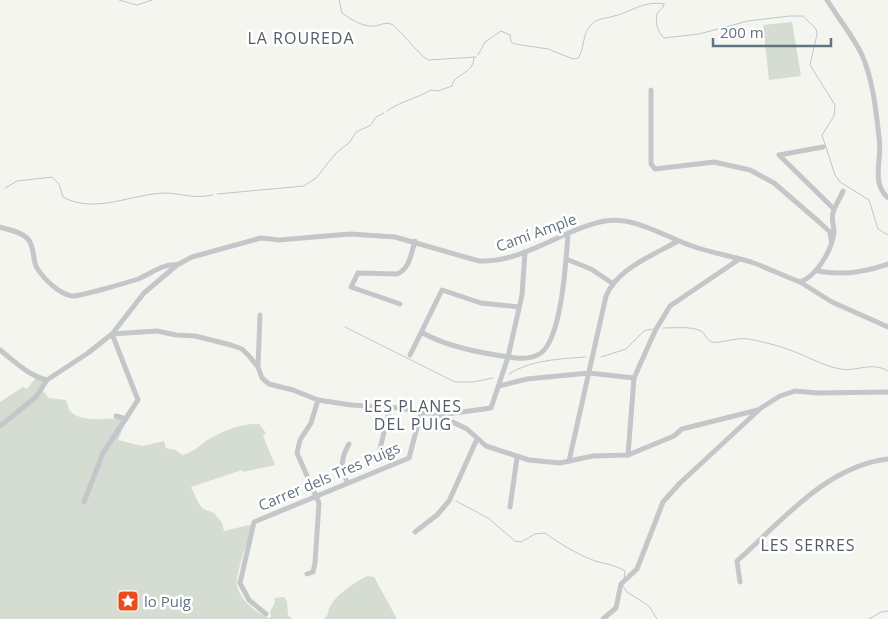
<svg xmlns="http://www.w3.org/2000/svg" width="888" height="619" font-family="'Open Sans',sans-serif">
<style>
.green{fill:#d5dcd1}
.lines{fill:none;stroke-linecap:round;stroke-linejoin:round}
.stream{stroke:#bac7cb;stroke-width:1}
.minor{stroke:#c4c7ca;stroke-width:5}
.labels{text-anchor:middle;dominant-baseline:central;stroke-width:5;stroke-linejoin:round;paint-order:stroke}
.street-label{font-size:15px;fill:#627482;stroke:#fff}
.poi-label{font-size:15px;fill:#627482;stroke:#fff;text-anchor:start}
.neighbourhood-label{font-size:16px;letter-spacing:1px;fill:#515d67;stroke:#fff}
</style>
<rect width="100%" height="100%" fill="#f5f5f0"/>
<!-- green -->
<g class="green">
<polygon points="792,22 801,76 769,80 763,25"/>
<path d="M 36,378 L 44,381 L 41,388 L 49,398 L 66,400 C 67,402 68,408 70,411 C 81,424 111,417 127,419 L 118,440 L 142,446 L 164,441 L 166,448 L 176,450 L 182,455 C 198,451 200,443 213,437 C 227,429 243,423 259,424 L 266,433 L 263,436 L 275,465 L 243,472 L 242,470 L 191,487 L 198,502 L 203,509 L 214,513 L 222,523 L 224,531 L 253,524 C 249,536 235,576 237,585 C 239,599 256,613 269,618 L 271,617 L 270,612 L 275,602 L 274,598 L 284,597 L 287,601 L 288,615 L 292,619 L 0,619 L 0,402 L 23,387 L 27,389 Z"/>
<path d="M 367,576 L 374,577 L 397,619 L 324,619 L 328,614 C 329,598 354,583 367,576 Z"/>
</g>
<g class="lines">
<!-- stream -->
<g class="stream">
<polyline points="119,0 137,5 152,0"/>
<path d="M 339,0 L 342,13 C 352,20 362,27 375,26 C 381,25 385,22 391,24 C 398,27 417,53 428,60 L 476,57"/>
<path d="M 664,4 C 663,10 659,9 657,14 C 655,22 658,33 664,38 L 699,34 L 748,21 L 790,16 L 803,16 L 816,29 L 817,34 L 810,65 L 835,105 L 834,116 L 822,135 L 835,175 L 840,182 L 869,200 L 878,229 L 888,235"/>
<path d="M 478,55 L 485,42 L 501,31 L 510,35 L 511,42 L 515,44 L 548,49 L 573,59 L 578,58 C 585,48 582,35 590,26 C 596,18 605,19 614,16 C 631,12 645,0 664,4"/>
<path d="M 387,111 C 401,101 416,99 431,90 L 438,91 L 452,86 C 453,74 474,74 474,58"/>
<path d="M 5,188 L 17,181 L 52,177 L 59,184 L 63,197 C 95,215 133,193 167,193 C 186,194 191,199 213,195"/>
<polyline points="217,194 304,186 316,178 336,153 350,142 356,132 371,125 376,117 384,113"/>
<polyline points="345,327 455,382 473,382 493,378"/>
<path d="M 663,328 C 675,328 691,326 701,331 C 706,334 706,340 712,342 C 718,344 736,337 749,339 C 763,342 777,345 790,350 C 807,356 821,365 840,369 C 857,372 872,361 888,371"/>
<polyline points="601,357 626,349 644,331 652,329"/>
<path d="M 509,374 C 531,360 559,359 585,357"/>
<path d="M 456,501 L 488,518 L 515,541 L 521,542 L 535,534 L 545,533 C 557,542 577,554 590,559 C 602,564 614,564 625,571 L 624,579"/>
<polyline points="623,586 627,592 649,606 657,619"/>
<polyline points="869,619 881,612 888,611"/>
</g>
<!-- minor -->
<g class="minor">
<path d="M 827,0 C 838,18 853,36 862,55 C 873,80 876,110 879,137 C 883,159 870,182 888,198"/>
<polyline points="651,90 651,164 655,169 714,162 750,170 774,183 818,221 830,232 831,240"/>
<polyline points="823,147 779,155 834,209"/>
<path d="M 0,227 C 9,230 22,232 28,239 C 35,247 32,259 37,268 C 44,279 59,294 72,296 C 78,297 129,282 138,279 C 151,274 163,263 177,265"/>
<polyline points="566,259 591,269 612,283"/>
<path d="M 818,271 C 842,276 865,272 888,264"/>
<polyline points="800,282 832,302 888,327"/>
<path d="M 400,304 L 351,287 L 358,273 L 397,274 C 410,269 411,253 415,241"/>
<path d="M 423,333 C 444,345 471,351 496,355 C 510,357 528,362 541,353 C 562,337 566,260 568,234"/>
<polyline points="112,334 157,331 176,335 195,336 231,345 242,349 249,356 258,367 262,378 269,384 293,390 318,400 351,405 399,408 438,415 467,429 486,446 529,460 560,463 593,456 628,455 674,436 682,429 758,410"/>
<path d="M 0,350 C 15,362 28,375 47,380"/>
<polyline points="410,355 442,290 481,303 519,307"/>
<polyline points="258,366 260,315"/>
<polyline points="499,386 527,379 589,373 634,378"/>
<polyline points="440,415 491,408 508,357 522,295 525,252"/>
<polyline points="116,416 126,419"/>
<path d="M 0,426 L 36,397 L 47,380 L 88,353 L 112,334 L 144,293 L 177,265 L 192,257 L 261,238 L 279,240 L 350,234 L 395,237 L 479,261 C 524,263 562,229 605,221 C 635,216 665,237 692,246 C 711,253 732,256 751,262 C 768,268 784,276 800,282 C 817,276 832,250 834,232 C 834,226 831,219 833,213 C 835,205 840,199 843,191"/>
<polyline points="380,449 390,407"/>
<polyline points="628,455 634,378 655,331 670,306 738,260"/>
<path d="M 569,461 L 606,296 C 618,268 652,256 678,241"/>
<path d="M 347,482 C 340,467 341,458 349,444"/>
<polyline points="84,502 103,453 138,400 112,334"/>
<polyline points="510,507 517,458"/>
<polyline points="415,532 437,515 449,501 477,439"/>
<polyline points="307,574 313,572 315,563 319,503 297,453 300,440 311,423 318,400"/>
<path d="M 740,582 L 737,561 C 781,522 826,466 888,459"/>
<polyline points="266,614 249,600 240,583 254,522 409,458 420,416 425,412"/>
<polyline points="603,619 616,608 621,584 637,569 663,502 680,483 761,408 780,396 795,391 818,393 888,392"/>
</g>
</g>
<!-- icons -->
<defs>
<g id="sight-square" transform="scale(1.125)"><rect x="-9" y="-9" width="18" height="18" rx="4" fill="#e84c1d" stroke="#fff"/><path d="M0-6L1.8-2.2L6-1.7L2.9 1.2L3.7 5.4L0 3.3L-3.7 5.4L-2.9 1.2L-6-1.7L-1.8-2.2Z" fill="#fff"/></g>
</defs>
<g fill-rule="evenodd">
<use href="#sight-square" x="128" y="601"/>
</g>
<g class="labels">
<!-- street labels -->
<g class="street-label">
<text transform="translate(536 232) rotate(-20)">Camí Ample</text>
<text transform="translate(329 476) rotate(-23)">Carrer dels Tres Puigs</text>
</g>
<!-- poi labels -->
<g class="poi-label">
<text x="144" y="601">lo Puig</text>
</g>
<!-- neighbourhood labels -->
<g class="neighbourhood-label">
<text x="301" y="38">LA ROUREDA</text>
<text x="413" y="406">LES PLANES<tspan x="413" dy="18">DEL PUIG</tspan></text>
<text x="808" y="545">LES SERRES</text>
</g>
</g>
<!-- scale -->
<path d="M713 38v8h118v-8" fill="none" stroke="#627482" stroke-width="2.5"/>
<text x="720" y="38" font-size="15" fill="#627482" stroke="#ffffff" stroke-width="4" paint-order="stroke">200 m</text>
</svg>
